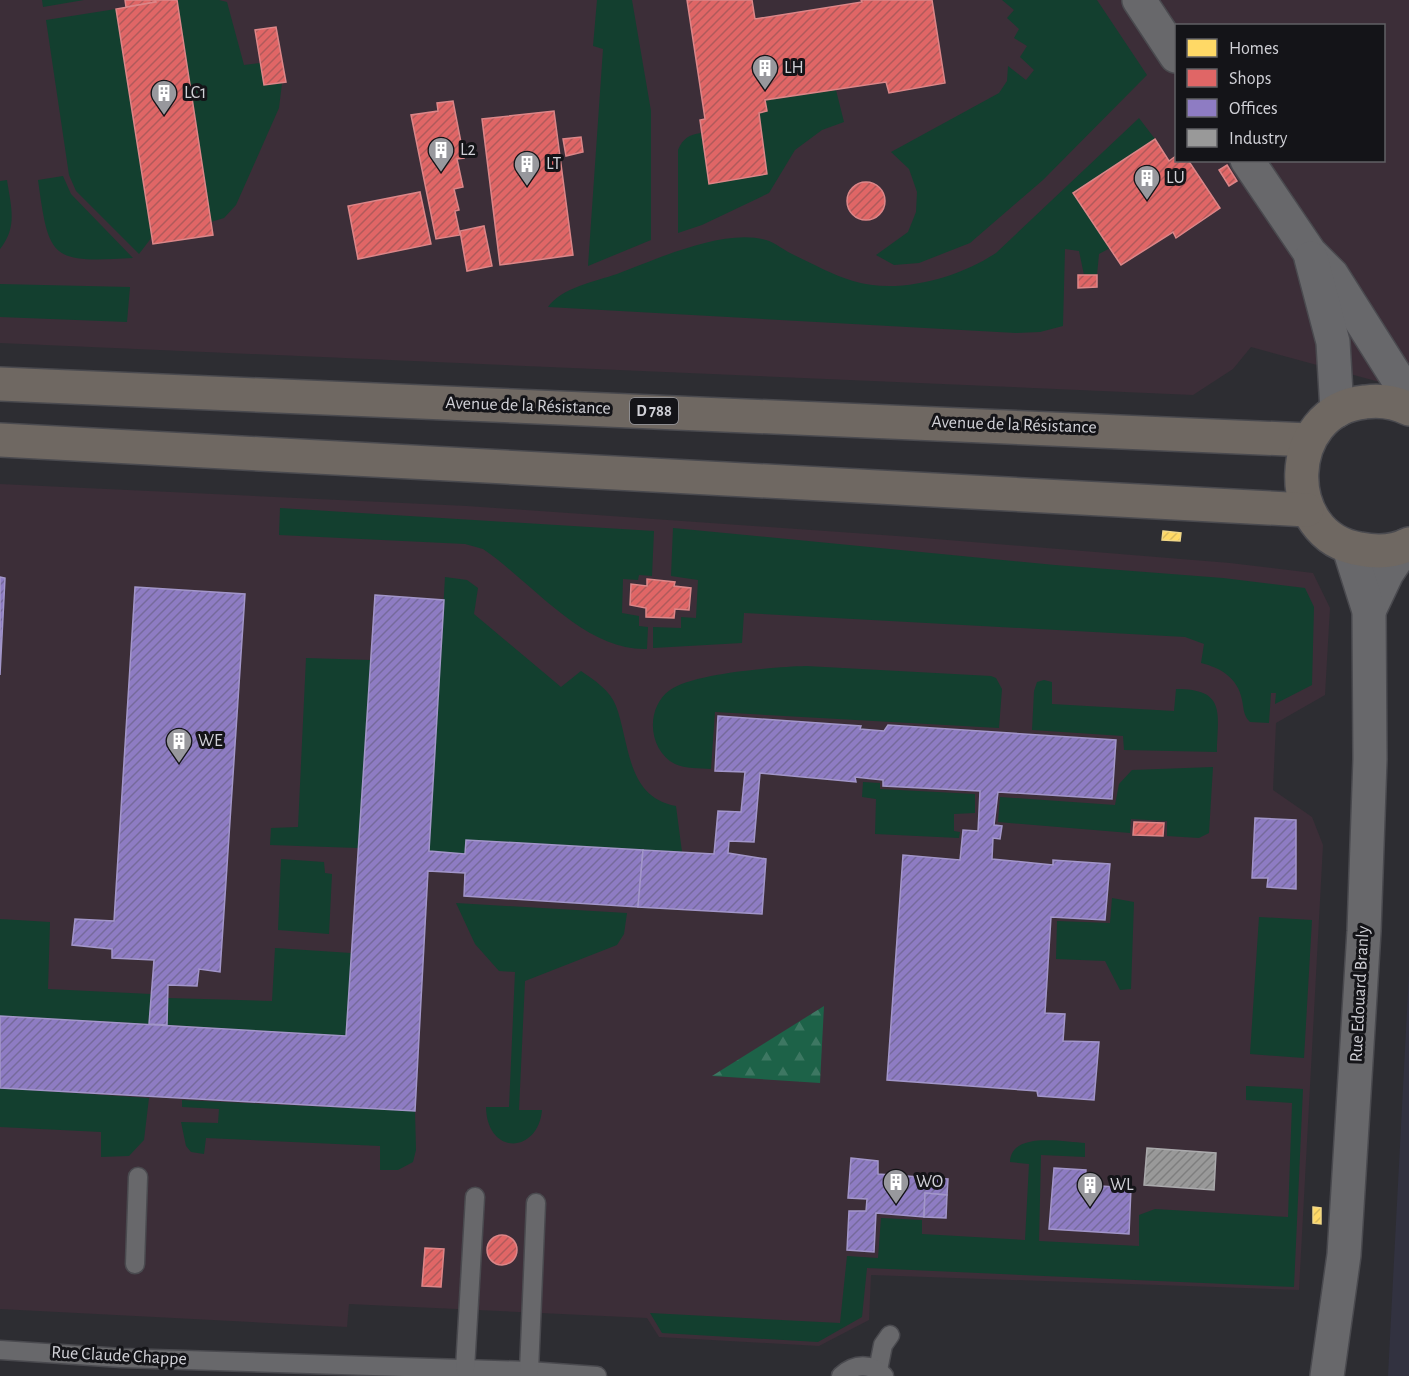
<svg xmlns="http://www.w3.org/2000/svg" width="1409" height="1376" font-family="'Alegreya Sans',sans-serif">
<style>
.commercial{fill:#3c2e38;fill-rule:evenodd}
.built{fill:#323240}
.green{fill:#133f2f}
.forest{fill:url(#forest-firs)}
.homes{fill:url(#homes-hatch);stroke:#f1d788;stroke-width:1.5}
.shops{fill:url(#shops-hatch);stroke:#dc8688;stroke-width:1.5}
.offices{fill:url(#offices-hatch);stroke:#a296c9;stroke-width:1.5}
.industry{fill:url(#industry-hatch);stroke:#aaaaac;stroke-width:1.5}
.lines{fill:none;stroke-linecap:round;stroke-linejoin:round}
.service-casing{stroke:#4a4a4f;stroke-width:21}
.tertiary-casing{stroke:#4a4a4f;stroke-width:36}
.primary-casing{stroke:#4a4a4f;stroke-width:36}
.service{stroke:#68686b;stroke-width:18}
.tertiary{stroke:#68686b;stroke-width:33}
.primary{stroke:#6f6862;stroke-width:33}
.labels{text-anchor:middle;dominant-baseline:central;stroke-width:6;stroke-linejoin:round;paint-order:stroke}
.shield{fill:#141418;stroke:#98989e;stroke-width:1.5}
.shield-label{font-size:16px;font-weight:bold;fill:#d1d1d7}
.poi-label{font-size:18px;fill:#d1d1d7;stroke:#141418;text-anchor:start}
.street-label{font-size:18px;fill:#d1d1d7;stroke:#141418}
</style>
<defs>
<pattern id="forest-firs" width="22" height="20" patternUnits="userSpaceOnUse" patternTransform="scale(1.5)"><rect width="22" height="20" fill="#1d6248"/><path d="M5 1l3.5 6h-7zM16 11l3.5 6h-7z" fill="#3d7762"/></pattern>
<pattern id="homes-hatch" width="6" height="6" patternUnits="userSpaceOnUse" patternTransform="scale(1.5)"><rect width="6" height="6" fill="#ffd966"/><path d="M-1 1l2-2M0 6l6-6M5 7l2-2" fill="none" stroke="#d9ba5e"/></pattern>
<pattern id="shops-hatch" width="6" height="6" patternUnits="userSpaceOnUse" patternTransform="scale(1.5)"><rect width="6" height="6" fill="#e06666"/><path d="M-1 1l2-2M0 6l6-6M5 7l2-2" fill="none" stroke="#b05a5b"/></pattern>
<pattern id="offices-hatch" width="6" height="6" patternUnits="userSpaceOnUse" patternTransform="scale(1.5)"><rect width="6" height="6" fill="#8e7cc3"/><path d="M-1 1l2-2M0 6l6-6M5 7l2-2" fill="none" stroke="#766a9c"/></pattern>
<pattern id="industry-hatch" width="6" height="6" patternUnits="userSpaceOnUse" patternTransform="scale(1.5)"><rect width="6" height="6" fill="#999"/><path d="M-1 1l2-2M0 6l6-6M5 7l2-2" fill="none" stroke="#7e7e7e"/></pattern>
</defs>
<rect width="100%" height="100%" fill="#2d2d32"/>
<!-- commercial -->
<g class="commercial">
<path d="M 0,0 L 1409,0 L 1409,390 L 1251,347 L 1233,369 L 1193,395 L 0,343 ZM 1176,26 L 1384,26 L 1384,160 L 1176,160 Z"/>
<polygon points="0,484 467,506 911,537 1230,563 1313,573 1330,608 1325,695 1276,723 1273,790 1312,817 1323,845 1299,1290 871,1275 869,1320 819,1346 659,1337 647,1318 349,1304 347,1327 0,1309"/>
</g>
<!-- built -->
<polygon class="built" points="1409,973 1409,1376 1388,1376"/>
<!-- green -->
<g class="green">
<polygon points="42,0 84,0 43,7"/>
<polygon points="177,0 219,0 227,2 244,65 260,63 265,85 282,83 279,108 236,205 224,218 211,222"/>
<polygon points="597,0 632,0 651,111 651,240 588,266 603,49 593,46"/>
<polygon points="1002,0 1097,0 1147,75 1043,180 970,243 919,263 894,265 876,255 908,232 916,212 917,192 909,169 891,152 999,93 1007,81 1008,66 1026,80 1034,70 1020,57 1027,46 1014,38 1019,29 1007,18 1014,10"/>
<polygon points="116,9 152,237 139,254 76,191 69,175 46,20"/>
<path d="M 836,90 L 844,122 L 822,130 L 795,150 L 769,193 L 702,225 L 678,233 L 678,150 C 683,138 689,135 701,133 L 709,184 L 766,174 L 759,113 L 767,111 L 765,100 Z"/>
<path d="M 1139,118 L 1155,139 L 1073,193 L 1110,248 L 1099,254 L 1097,275 L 1084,275 L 1079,251 L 1065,249 L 1063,326 L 1040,332 L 1016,333 L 548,307 C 561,288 596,281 617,274 C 657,259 724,228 766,240 C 776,243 785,251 794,255 C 813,264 833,275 853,281 C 898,295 958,278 996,253 Z"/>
<path d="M 63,176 L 71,194 L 133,258 C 50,263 49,259 38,180 Z"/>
<path d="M 7,180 C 11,207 18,227 0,249 L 0,181 Z"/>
<polygon points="0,284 130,287 127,322 0,317"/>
<path d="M 280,508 L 654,531 L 652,576 L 639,575 L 638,580 L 623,579 L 622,613 L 639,616 L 639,626 L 648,627 L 647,649 C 584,651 533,583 483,549 L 465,544 L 279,535 Z"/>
<path d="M 673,528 L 1055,565 L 1223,578 L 1305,588 L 1314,607 L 1312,685 L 1275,704 L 1276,693 L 1271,693 L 1269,723 L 1250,722 C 1243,715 1244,709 1242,700 C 1238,678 1221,668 1201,663 L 1204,644 L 1185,637 L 744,613 L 742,643 L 653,648 L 653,627 L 681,628 L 681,617 L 696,618 L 698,580 L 671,576 Z"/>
<path d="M 445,577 L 467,580 L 478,588 L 474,614 L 561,687 L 581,671 C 594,680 610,690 616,706 C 630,743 626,797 676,806 L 682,852 L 467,840 L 465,854 L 429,851 Z"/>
<polygon points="306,658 371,660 358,848 270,845 271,828 298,827"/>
<path d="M 806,666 L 991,676 L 996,678 L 1002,689 L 999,728 L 715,712 L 711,769 C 700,768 685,769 675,764 C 648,750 645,708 670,690 C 694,673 775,667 806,666 Z"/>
<path d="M 1044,680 L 1052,682 L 1052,704 L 1174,711 L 1176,689 C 1226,689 1218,712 1217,752 L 1124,750 L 1123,736 L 1032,730 L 1034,691 L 1037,682 Z"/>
<polygon points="1213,767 1209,833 1199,838 1167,836 1167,821 1131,819 1130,833 998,822 1000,797 1115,805 1119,784 1132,770"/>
<polygon points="863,782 880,783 880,789 975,794 975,813 954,814 954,831 960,832 959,838 875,834 876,799 862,797"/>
<polygon points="281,859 324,862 325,873 332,874 329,934 278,930"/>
<polygon points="1112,898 1134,902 1131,989 1120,990 1105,961 1056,959 1057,921 1110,923"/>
<path d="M 456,903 L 627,913 L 624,934 L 617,945 L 525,981 L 519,1110 L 542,1110 C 538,1154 487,1156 486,1107 L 509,1107 L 515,972 L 499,971 L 475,944 Z"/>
<polygon points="1259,917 1312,920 1304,1058 1250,1054"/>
<polygon points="0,919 50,922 48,989 151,994 149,1024 0,1016"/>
<polygon points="275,948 351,953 346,1036 167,1025 168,998 272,1001"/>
<path d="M 1246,1086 L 1303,1089 L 1294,1287 L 867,1268 L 862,1317 L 818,1342 L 662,1333 L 650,1313 L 840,1323 L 847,1256 L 878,1258 L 881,1218 L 922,1220 L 922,1234 L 1025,1240 L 1029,1164 L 1010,1162 C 1011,1131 1064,1142 1085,1143 L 1085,1157 L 1041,1155 L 1039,1241 L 1139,1246 L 1139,1215 L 1155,1209 L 1288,1217 L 1292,1103 L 1246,1100 Z"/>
<polygon points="0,1088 149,1098 144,1140 129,1156 101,1157 101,1132 0,1127"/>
<polygon points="182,1100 415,1111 416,1150 413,1162 398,1170 380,1170 380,1146 206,1138 204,1154 191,1152 186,1146 181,1122 218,1123 219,1109 182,1107"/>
</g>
<!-- forest -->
<polygon class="forest" points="824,1006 820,1083 712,1076"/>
<!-- homes -->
<g class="homes">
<polygon points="1163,531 1181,533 1180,541 1162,540"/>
<polygon points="1313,1207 1321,1208 1321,1224 1313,1223"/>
</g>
<!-- shops -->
<g class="shops">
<polygon points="125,0 155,0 156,2 126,7"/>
<polygon points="155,0 177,0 213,235 153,244 116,9 156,2"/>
<polygon points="687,0 752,0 755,19 862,2 861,0 932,0 945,83 889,93 886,82 765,100 767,111 759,113 767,174 709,184 700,120 705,119"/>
<polygon points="276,27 286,82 264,85 255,30"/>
<polygon points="453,101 464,158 457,159 463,187 454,189 459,210 455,211 460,235 436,239 411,115 438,111 437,103"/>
<polygon points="554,111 573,255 500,265 482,119"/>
<polygon points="581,137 583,152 566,156 563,139"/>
<polygon points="1155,139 1169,161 1176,156 1176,160 1188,160 1220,208 1176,238 1173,232 1121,265 1073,193"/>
<polygon points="1227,165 1237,181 1229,186 1219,170"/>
<circle cx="866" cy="201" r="19"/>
<polygon points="420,192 431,244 358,259 348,206"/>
<polygon points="484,226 492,266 467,271 460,231"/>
<polygon points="1078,275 1097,275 1097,287 1078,288"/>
<polygon points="647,579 675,582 674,586 691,588 689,610 675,609 674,618 646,617 646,608 630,605 631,584 647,586"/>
<polygon points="1134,822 1164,823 1163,836 1133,835"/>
<circle cx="502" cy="1250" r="15"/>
<polygon points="425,1248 444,1249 441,1287 422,1286"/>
</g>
<!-- offices -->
<g class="offices">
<polygon points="0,577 5,578 0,675"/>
<polygon points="135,587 245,594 220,972 199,969 197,986 168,985 167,1025 149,1024 154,960 112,958 112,949 72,945 75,919 114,921"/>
<polygon points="375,595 444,600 429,851 465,854 466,840 643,850 638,907 464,896 465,873 428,871 415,1111 0,1088 0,1016 346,1036"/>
<polygon points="718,716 861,726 860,729 884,731 888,725 1116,740 1112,799 998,792 994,825 1002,826 1000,839 993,838 992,859 1053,865 1053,860 1110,864 1105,920 1051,917 1045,1013 1065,1014 1063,1041 1099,1042 1094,1100 1038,1096 1037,1091 887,1080 903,855 960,860 963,830 978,831 980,791 883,786 883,780 855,777 856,782 760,773 754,842 729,841 728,853 766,859 762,914 638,907 643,850 714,854 718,811 741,812 745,772 715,771"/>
<polygon points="1255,818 1296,820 1296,889 1267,887 1268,878 1252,878"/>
<polygon points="851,1158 878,1161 878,1174 948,1179 947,1195 925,1193 924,1217 876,1213 874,1252 847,1250 849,1211 866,1211 867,1199 848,1198"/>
<polygon points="1054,1168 1086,1170 1085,1185 1131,1188 1129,1234 1049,1229"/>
<polygon points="925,1193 947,1195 946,1218 924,1217"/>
</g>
<!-- industry -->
<polygon class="industry" points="1147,1148 1216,1153 1214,1190 1144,1185"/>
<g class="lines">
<!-- service casing -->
<g class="service-casing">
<g id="service">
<polyline points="135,1264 138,1177"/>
<polyline points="0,1350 122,1358 529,1371 597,1376"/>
<polyline points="465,1369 475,1197"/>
<polyline points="878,1370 883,1345 890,1335"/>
<polyline points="529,1371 536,1203"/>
<path d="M 841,1376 C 855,1363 871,1363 884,1376"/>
</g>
</g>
<!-- tertiary casing -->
<g class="tertiary-casing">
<g id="tertiary">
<polyline points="1139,0 1176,56"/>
<polyline points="1247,160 1310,253 1332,275 1409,397"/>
<polyline points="1311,258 1333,342 1337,411"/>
<polyline points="1369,611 1387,573 1405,546"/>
<polyline points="1327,1376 1344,1255 1364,931 1370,759 1369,611 1349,548"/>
</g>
</g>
<!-- primary casing -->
<g class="primary-casing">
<g id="primary">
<polyline points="0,384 1309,440"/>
<path d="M 1409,409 C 1395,402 1380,400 1365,402 C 1283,410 1280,537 1360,549 C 1376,552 1394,552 1409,544"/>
<polyline points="0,440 1307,510"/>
</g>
</g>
<!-- service -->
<use href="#service" class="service"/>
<!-- tertiary -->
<use href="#tertiary" class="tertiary"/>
<!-- primary -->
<use href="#primary" class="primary"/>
</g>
<!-- icons -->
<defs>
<g id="building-pin" transform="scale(1.35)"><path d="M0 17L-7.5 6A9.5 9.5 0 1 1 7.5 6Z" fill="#98989d" stroke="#141418"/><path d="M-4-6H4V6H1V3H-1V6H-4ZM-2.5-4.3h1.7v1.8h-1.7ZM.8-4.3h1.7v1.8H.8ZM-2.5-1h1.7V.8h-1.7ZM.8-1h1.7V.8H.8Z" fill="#fff"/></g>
</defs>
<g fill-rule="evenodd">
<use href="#building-pin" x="765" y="68"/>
<use href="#building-pin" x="164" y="93"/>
<use href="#building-pin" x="441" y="150"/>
<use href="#building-pin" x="527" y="164"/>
<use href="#building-pin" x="1147" y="178"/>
<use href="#building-pin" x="179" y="741"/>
<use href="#building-pin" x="896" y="1182"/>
<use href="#building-pin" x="1090" y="1185"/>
</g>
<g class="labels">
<!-- shield labels -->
<rect class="shield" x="630" y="398" width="48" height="26" rx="4.5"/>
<g class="shield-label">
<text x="654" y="411">D 788</text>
</g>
<!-- poi labels -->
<g class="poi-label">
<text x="784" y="68">LH</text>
<text x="184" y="93">LC1</text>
<text x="460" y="150">L2</text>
<text x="546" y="164">LT</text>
<text x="1166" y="178">LU</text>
<text x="198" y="741">WE</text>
<text x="916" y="1182">WO</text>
<text x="1110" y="1185">WL</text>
</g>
<!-- street labels -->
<g class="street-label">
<text transform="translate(528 406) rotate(2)">Avenue de la Résistance</text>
<text transform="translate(1014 425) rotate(2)">Avenue de la Résistance</text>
<text transform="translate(1360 994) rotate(-87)">Rue Edouard Branly</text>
<text transform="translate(119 1356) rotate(3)">Rue Claude Chappe</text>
</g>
</g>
<!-- legend -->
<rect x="1175" y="24" width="210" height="138" fill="#141418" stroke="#606064" stroke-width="1.5"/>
<rect x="1187" y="39" width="30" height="18" fill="#ffd966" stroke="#606064" stroke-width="1.5"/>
<text x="1229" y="54" font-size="18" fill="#d1d1d7">Homes</text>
<rect x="1187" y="69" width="30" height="18" fill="#e06666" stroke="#606064" stroke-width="1.5"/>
<text x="1229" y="84" font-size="18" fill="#d1d1d7">Shops</text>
<rect x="1187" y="99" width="30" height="18" fill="#8e7cc3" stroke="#606064" stroke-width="1.5"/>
<text x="1229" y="114" font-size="18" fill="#d1d1d7">Offices</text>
<rect x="1187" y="129" width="30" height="18" fill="#999999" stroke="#606064" stroke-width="1.5"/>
<text x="1229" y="144" font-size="18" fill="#d1d1d7">Industry</text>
</svg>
